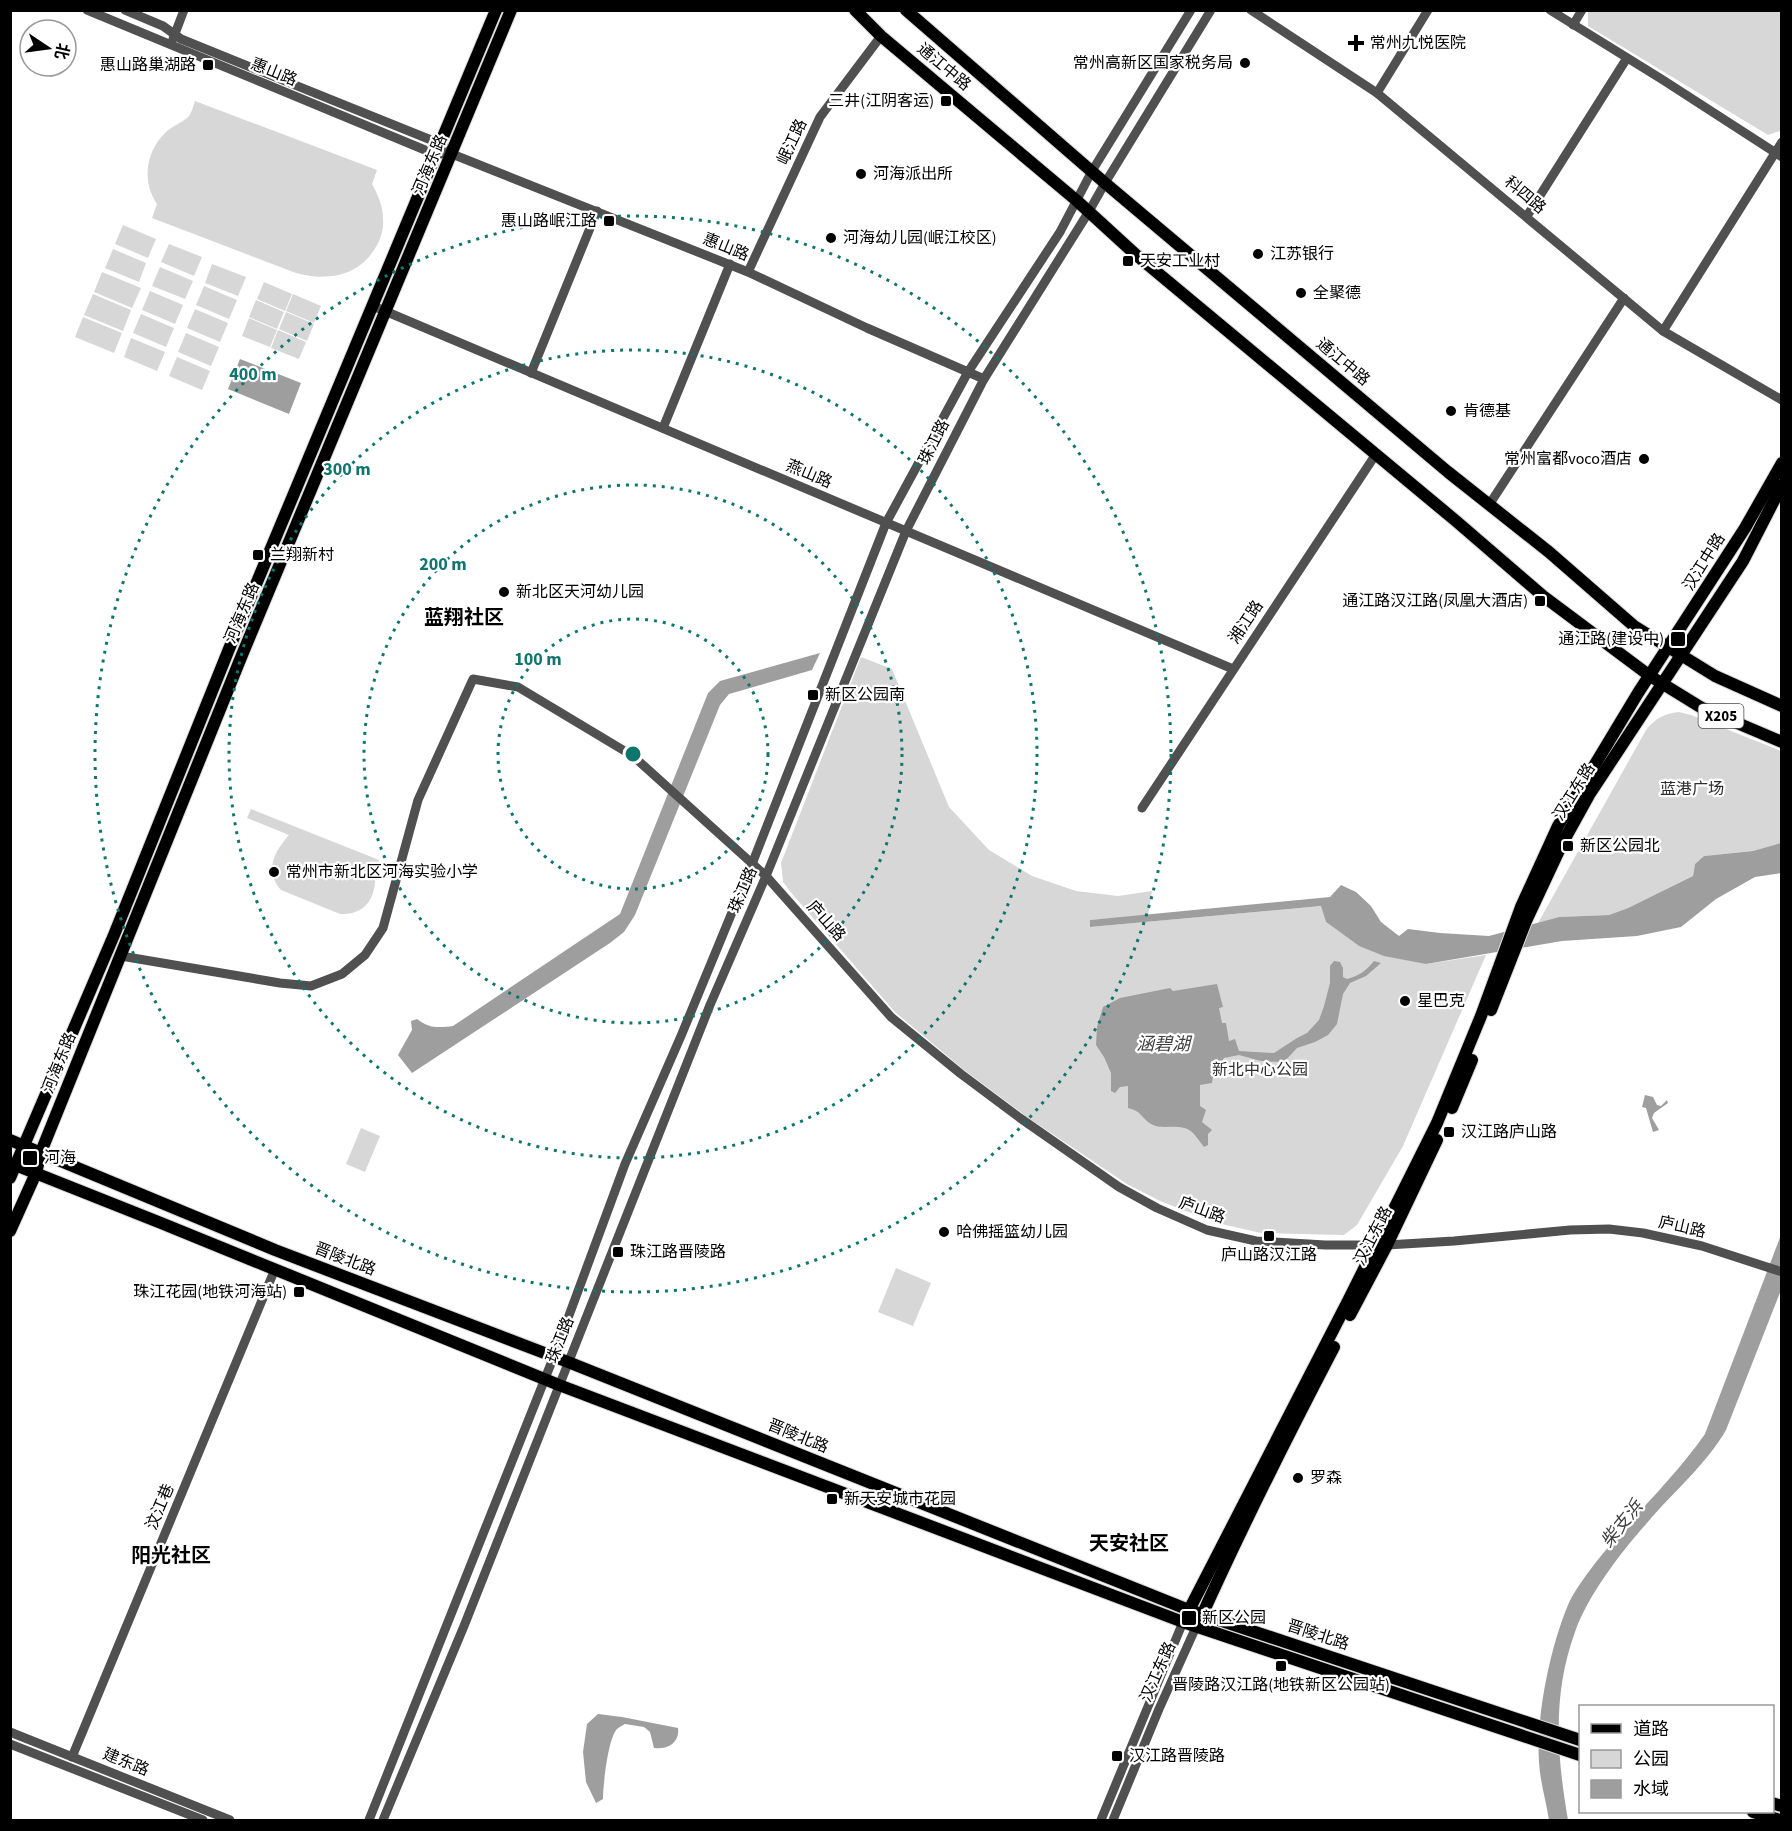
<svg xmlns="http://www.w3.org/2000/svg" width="1792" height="1831" font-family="'Source Sans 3','Noto Sans SC',sans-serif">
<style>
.green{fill:#d7d7d7}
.water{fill:#9e9e9e}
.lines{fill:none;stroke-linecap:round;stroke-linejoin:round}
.major-casing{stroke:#dbdbdb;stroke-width:14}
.minor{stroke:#505050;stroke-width:9}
.major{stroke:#000;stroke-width:12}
.ring{fill:none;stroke:#0f766e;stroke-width:3;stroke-dasharray:3 6}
.poi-dot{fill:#000;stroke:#fff;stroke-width:2}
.labels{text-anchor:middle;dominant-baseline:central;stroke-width:4.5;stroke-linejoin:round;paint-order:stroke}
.shield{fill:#fff;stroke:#4c4c4c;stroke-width:1.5}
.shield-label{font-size:15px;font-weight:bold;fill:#000}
.poi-label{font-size:16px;fill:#000;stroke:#fff;text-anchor:start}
.street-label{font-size:16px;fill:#000;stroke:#fff}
.park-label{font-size:16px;fill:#2e2e2e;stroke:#fff}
.water-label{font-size:18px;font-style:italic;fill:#3f3f3f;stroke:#fff}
.quarter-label{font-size:20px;font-weight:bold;fill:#000;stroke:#fff}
.centre{fill:#0f766e;stroke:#fff;stroke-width:3}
.ring-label{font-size:18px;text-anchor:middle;font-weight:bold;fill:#0f766e;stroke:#fff;stroke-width:4.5;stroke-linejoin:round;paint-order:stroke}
</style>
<rect width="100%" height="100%" fill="#fff"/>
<!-- green -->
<g class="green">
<polygon points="1588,10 1781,11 1781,129 1780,131 1768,135 1588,26"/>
<path d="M 195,101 L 377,170 L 372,184 C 378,195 383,206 383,219 C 384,230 380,241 374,250 C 357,277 325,281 296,273 L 152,218 L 157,204 C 141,181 146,150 167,131 C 173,126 181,123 187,118 C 191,115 193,107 195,101 Z"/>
<polygon points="123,225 156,239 148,258 115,244"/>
<polygon points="169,244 202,257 194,276 161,262"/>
<polygon points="113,249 146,263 139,282 105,268"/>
<polygon points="212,264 246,277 238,296 205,283"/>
<polygon points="160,267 193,281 185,299 152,286"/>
<polygon points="102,272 141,288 132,308 94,292"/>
<polygon points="264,282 292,294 285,311 257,299"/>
<polygon points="204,286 237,300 229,319 196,305"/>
<polygon points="150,291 183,305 175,324 142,310"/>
<polygon points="93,294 131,310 123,331 84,315"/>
<polygon points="293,294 321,306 314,323 286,311"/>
<polygon points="256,300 284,312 277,329 249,317"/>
<polygon points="195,309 228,323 220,342 187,328"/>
<polygon points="286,312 314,324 307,341 279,329"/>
<polygon points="141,314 174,328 166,347 133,333"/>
<polygon points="83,317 122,333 114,353 75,337"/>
<polygon points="249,318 277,330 270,347 242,336"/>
<polygon points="278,330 306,342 299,359 271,348"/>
<polygon points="186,333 219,347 211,366 178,352"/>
<polygon points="131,338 165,352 157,371 124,357"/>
<polygon points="177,357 210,371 202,390 169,376"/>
<polygon points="861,657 892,669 949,807 989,850 1032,876 1076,891 1118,896 1152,891 1148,916 1090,920 1090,927 1322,906 1326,922 1359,946 1426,964 1486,955 1403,1146 1357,1225 1344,1235 1261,1233 1217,1223 1160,1201 1127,1184 1027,1117 964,1070 895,1012 793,895 783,882 781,863"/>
<path d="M 1679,712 L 1691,715 L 1781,751 L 1781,843 L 1753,851 L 1704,856 L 1695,864 L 1693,876 L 1628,908 L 1609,915 L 1559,917 L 1538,923 L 1646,730 C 1656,718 1663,714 1679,712 Z"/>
<path d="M 251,809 L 379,860 C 375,869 376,874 375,883 C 373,904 360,915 340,914 L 281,890 C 264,871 274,852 289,835 L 247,818 Z"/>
<polygon points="361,1128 380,1136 365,1172 346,1164"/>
<polygon points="896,1268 931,1283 913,1326 878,1312"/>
</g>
<!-- water -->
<g class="water">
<polygon points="240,359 301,383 289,414 228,389"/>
<path d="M 820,653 L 812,670 L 729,694 L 720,705 L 635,915 L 624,932 L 610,943 L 412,1073 L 398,1055 L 412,1030 L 411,1021 L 417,1019 C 428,1028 438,1028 453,1026 L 620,914 L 708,693 L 720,681 Z"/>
<polygon points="1781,843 1781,873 1755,877 1716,899 1681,927 1637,936 1562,941 1426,964 1384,956 1359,946 1326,922 1321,906 1090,927 1090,920 1330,897 1341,885 1356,892 1371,906 1381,922 1399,936 1408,929 1440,933 1489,936 1559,917 1609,915 1628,908 1693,876 1695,864 1704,856 1753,851"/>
<path d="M 1334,961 L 1340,962 L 1343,968 L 1343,977 L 1347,979 C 1359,976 1366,971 1374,961 L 1381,963 L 1366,976 L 1350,983 L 1343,994 L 1337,1024 L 1328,1035 L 1315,1042 L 1297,1048 L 1284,1062 L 1261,1061 L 1239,1055 L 1224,1058 L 1213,1076 L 1212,1083 L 1200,1085 L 1200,1106 L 1206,1110 L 1202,1122 L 1212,1130 L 1208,1134 L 1208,1145 L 1204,1147 C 1200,1142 1196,1136 1192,1132 C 1180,1122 1163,1131 1151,1124 C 1140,1117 1143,1112 1128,1108 L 1128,1086 L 1120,1087 L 1115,1093 L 1111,1091 L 1111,1073 L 1104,1057 L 1096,1045 L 1097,1027 L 1103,1007 L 1120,998 L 1170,988 L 1173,991 L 1217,984 L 1223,1007 L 1219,1008 L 1222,1023 L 1226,1023 L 1229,1041 L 1235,1039 L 1239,1051 L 1274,1053 L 1297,1038 L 1307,1033 L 1319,1020 L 1324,1006 L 1330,983 L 1330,966 Z"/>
<polygon points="1645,1095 1653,1097 1657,1105 1661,1106 1667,1100 1668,1103 1654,1113 1652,1118 1659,1130 1653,1132 1646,1108 1642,1107"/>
<path d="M 1781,1235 L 1781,1290 L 1726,1430 C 1705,1466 1674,1491 1647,1523 C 1621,1552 1588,1595 1575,1632 C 1552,1695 1557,1756 1568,1820 L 1549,1820 C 1546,1801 1540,1781 1539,1762 C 1536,1716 1550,1648 1568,1605 C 1572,1595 1580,1584 1587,1574 C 1623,1525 1670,1484 1705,1434 Z"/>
<path d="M 598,1714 L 622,1717 L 678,1728 C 680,1743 667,1750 654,1748 L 650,1732 L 644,1727 L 625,1724 C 622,1726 619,1727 617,1729 C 608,1738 603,1786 603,1799 L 596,1803 L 586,1782 L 583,1752 L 587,1724 Z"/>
</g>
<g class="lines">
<!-- major casing -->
<g class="major-casing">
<g id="major">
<polyline points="855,10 881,36 1076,200 1135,254 1456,521 1543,596 1650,676 1702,708 1782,742"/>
<polyline points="906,10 1105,183 1448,472 1549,552 1634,626 1715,676 1782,706"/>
<polyline points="1491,1010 1526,921 1563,842 1589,795 1743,561 1782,485"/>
<polyline points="1452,1108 1472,1060"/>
<polyline points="10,1140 275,1250 568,1362 1189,1610 1580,1740"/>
<polyline points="10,1163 161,1223 559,1385 1183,1622 1580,1755"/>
<polyline points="10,1178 114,935 229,649 496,10"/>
<polyline points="10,1231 36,1173 41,1152 242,655 511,10"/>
<polyline points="1350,1315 1387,1245 1437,1140"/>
<polyline points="1186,1616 1348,1301 1437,1123 1481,1016 1521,907 1558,826 1638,693 1745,528 1782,463"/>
<path d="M 1199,1622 C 1241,1528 1287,1437 1334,1347"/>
<polyline points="1772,1803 1782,1806"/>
<polyline points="1753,1812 1780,1820"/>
</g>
</g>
<!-- minor -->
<g class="minor">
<polyline points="87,10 425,150 441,154"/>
<polyline points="125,10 163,26 181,39 441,144 452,154 748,272 867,328 984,379"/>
<polyline points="1251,10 1377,93 1663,331 1782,400"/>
<polyline points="1550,10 1663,80 1782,157"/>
<polyline points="1573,25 1582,10"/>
<polyline points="173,39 184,10"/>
<polyline points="1377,93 1428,10"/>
<polyline points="1527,216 1627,58"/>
<polyline points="748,272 820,117 881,36"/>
<polyline points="373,306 1233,669"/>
<polyline points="1663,331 1782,142"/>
<polyline points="531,373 597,211"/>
<polyline points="663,428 730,264"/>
<polyline points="1489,505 1624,298"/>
<polyline points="1142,808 1376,454"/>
<polyline points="121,956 280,983 311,986 342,974 365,955 383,928 418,800 473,679 518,687 633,756 766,876 891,1017 961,1074 1020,1118 1119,1187 1157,1208 1207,1230 1256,1241 1325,1245 1387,1245 1454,1241 1570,1230 1609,1229 1643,1233 1702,1246 1782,1272"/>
<polyline points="10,1732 230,1820"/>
<polyline points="10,1744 203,1820"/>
<polyline points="72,1757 275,1269"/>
<polyline points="369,1820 554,1356 625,1164 681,1036 752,864 886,523 968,372 1060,232 1092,171 1191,10"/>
<polyline points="383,1820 464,1626 710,1005 766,876 906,531 984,379 1088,213 1105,183 1211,10"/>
<polyline points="1101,1820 1183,1622"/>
<polyline points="1113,1820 1159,1709 1196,1627"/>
</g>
<!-- major -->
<use href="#major" class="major"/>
</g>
<!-- distance rings -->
<g class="ring">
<circle cx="633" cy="754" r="135"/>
<circle cx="633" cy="754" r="269"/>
<circle cx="633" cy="754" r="404"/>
<circle cx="633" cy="754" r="538"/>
</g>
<!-- markers -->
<g class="poi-dot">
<path d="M1353 34h6v6h6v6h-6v6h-6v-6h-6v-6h6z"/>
<circle cx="1245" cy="63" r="6"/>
<rect x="202" y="59" width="12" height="12" rx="3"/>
<rect x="940" y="95" width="12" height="12" rx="3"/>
<circle cx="861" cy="174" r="6"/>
<rect x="603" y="215" width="12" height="12" rx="3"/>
<circle cx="831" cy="238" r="6"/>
<circle cx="1258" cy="254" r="6"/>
<rect x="1122" y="255" width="12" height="12" rx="3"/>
<circle cx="1301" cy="293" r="6"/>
<circle cx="1451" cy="411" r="6"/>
<circle cx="1644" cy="459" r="6"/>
<rect x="252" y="549" width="12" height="12" rx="3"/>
<circle cx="504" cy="592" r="6"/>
<rect x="1534" y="595" width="12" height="12" rx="3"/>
<rect x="1670" y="631" width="16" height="16" rx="3"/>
<rect x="807" y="689" width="12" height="12" rx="3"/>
<rect x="1562" y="840" width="12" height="12" rx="3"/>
<circle cx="274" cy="872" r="6"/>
<circle cx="1405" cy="1001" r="6"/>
<rect x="1443" y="1126" width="12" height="12" rx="3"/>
<rect x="22" y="1150" width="16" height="16" rx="3"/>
<circle cx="944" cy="1232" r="6"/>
<rect x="1263" y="1230" width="12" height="12" rx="3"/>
<rect x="612" y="1246" width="12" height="12" rx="3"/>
<rect x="293" y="1286" width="12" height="12" rx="3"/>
<circle cx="1298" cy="1478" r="6"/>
<rect x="826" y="1493" width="12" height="12" rx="3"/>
<rect x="1181" y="1610" width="16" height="16" rx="3"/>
<rect x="1275" y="1660" width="12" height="12" rx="3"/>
<rect x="1111" y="1750" width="12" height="12" rx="3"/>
</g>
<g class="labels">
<!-- shield labels -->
<rect class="shield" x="1698.5" y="704" width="45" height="24" rx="4.5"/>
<g class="shield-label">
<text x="1721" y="716">X205</text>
</g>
<!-- poi labels -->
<g class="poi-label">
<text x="1370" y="43">常州九悦医院</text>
<text x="1233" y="63" text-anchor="end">常州高新区国家税务局</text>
<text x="196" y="65" text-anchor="end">惠山路巢湖路</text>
<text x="934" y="101" text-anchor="end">三井(江阴客运)</text>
<text x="873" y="174">河海派出所</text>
<text x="597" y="221" text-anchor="end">惠山路岷江路</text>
<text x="843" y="238">河海幼儿园(岷江校区)</text>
<text x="1270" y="254">江苏银行</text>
<text x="1140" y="261">天安工业村</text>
<text x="1313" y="293">全聚德</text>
<text x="1463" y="411">肯德基</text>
<text x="1632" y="459" text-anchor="end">常州富都voco酒店</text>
<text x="270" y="555">兰翔新村</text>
<text x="516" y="592">新北区天河幼儿园</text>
<text x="1528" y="601" text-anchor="end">通江路汉江路(凤凰大酒店)</text>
<text x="1664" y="639" text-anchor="end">通江路(建设中)</text>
<text x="825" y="695">新区公园南</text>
<text x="1580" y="846">新区公园北</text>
<text x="286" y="872">常州市新北区河海实验小学</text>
<text x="1417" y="1001">星巴克</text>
<text x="1461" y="1132">汉江路庐山路</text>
<text x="44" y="1158">河海</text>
<text x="956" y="1232">哈佛摇篮幼儿园</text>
<text x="630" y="1252">珠江路晋陵路</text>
<text x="1269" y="1255" text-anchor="middle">庐山路汉江路</text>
<text x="287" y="1292" text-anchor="end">珠江花园(地铁河海站)</text>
<text x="1310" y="1478">罗森</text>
<text x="844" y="1499">新天安城市花园</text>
<text x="1202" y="1618">新区公园</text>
<text x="1281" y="1685" text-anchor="middle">晋陵路汉江路(地铁新区公园站)</text>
<text x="1129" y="1756">汉江路晋陵路</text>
</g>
<!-- street labels -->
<g class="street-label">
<text transform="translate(944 67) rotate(40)">通江中路</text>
<text transform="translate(274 72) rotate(22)">惠山路</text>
<text transform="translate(792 142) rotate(-65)">岷江路</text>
<text transform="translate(430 165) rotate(-67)">河海东路</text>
<text transform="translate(1525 195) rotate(40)">科四路</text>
<text transform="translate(726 247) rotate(22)">惠山路</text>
<text transform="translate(1343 362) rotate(40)">通江中路</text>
<text transform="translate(934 442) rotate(-63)">珠江路</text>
<text transform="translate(809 474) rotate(23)">燕山路</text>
<text transform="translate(1704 562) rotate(-58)">汉江中路</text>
<text transform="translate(242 613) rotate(-67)">河海东路</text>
<text transform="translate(1246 622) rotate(-56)">湘江路</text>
<text transform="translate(1574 792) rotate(-58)">汉江东路</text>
<text transform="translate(743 890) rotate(-67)">珠江路</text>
<text transform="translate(826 921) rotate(48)">庐山路</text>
<text transform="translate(59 1063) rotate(-68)">河海东路</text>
<text transform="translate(1202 1210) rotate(20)">庐山路</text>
<text transform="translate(1682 1227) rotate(13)">庐山路</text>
<text transform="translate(1373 1236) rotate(-63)">汉江东路</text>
<text transform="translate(345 1259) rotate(21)">晋陵北路</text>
<text transform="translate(560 1340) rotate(-68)">珠江路</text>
<text transform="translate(798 1436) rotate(22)">晋陵北路</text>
<text transform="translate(160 1507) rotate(-67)">汶江巷</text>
<text transform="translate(1318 1635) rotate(18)">晋陵北路</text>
<text transform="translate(1158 1672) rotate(-66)">汉江东路</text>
<text transform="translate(126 1762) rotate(22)">建东路</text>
</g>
<!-- park labels -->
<g class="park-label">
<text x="1692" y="789">蓝港广场</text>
<text x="1260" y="1070">新北中心公园</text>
</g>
<!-- water labels -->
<g class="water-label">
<text x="1163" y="1044">涵碧湖</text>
<text transform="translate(1622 1524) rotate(-51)">柴支浜</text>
</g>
<!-- quarter labels -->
<g class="quarter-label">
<text x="464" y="618">蓝翔社区</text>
<text x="1129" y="1544">天安社区</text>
<text x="171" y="1556">阳光社区</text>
</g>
</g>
<circle cx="633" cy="754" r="9" class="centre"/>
<g class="ring-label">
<text x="253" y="380">400 m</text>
<text x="347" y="475">300 m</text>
<text x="443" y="570">200 m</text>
<text x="538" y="665">100 m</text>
</g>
<!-- border -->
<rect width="1792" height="1831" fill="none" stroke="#000000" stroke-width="24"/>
<!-- legend -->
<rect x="1579" y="1705" width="195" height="108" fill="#ffffff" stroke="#999999" stroke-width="1.5"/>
<rect x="1591" y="1724" width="30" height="9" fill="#000000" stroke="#999999" stroke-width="1.5"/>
<text x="1633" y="1735" font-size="18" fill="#000000">道路</text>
<rect x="1591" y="1750" width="30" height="18" fill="#d7d7d7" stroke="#999999" stroke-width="1.5"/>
<text x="1633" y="1765" font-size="18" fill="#000000">公园</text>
<rect x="1591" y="1780" width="30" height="18" fill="#9e9e9e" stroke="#999999" stroke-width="1.5"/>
<text x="1633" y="1795" font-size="18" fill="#000000">水域</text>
<!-- north arrow -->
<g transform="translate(48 48) rotate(103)"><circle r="28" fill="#ffffff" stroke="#999999" stroke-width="1.5"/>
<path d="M0-4.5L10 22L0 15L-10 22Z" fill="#000000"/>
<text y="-9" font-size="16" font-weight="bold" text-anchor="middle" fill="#000000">北</text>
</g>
</svg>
